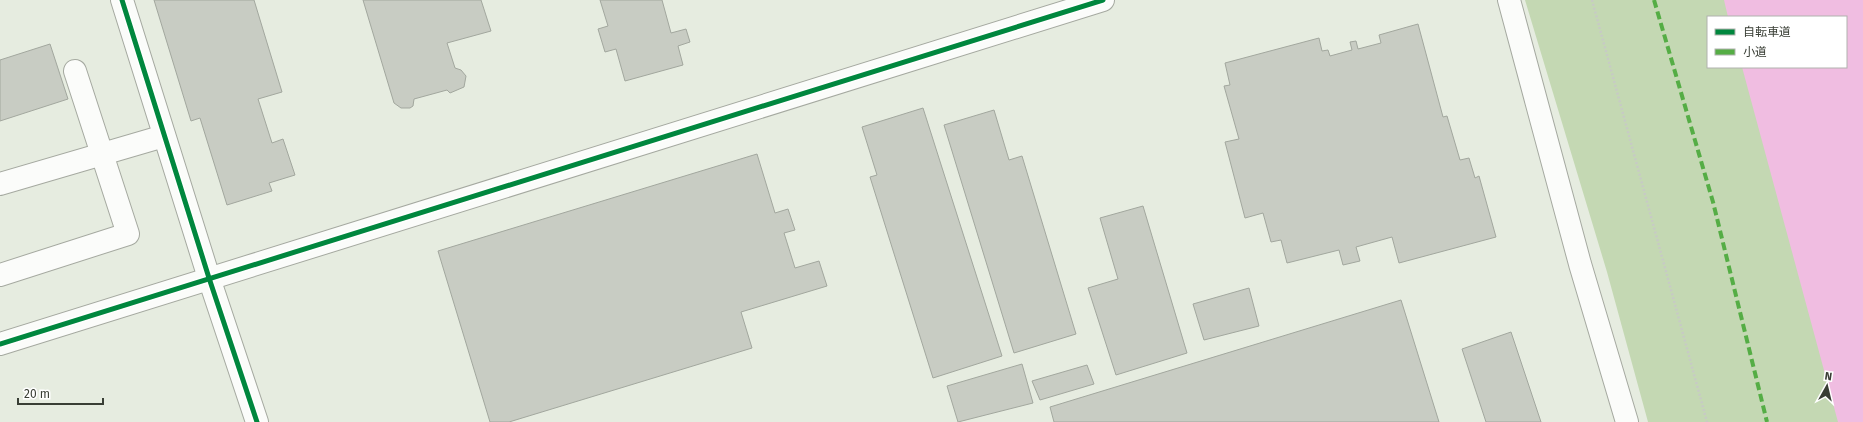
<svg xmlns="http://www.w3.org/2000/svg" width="1863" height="422" font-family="'Fira Sans','Noto Sans JP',sans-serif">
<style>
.green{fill:#c4d8b3}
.water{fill:#f0bde1}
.building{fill:#c8ccc3;stroke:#a2a79e}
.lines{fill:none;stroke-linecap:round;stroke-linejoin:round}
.minor-casing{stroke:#a5a9a0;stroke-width:24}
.path{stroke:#c7cac5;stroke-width:2.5;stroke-dasharray:2 2;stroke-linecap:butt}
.minor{stroke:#fbfcfa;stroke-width:22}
.quiet{stroke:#55ad45;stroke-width:4;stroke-dasharray:8 4;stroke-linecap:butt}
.cycleway-casing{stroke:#fff;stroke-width:8}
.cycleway{stroke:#00873e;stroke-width:5}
</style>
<rect width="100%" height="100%" fill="#e6ece0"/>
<!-- green -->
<polygon class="green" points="1525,0 1726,0 1731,17 1708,17 1708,67 1746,67 1851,422 1648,422 1607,272"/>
<!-- water -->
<polygon class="water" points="1724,0 1863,0 1863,422 1838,422 1742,67 1846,67 1846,17 1728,17"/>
<!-- building -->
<g class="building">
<polygon points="154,0 254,0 282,92 258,99 272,143 283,139 295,175 269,183 272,191 227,205 200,118 191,121"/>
<polygon points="363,0 481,0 491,31 447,43 455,68 461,70 466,76 464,87 450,93 447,90 414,99 413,106 410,108 401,108 394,103"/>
<polygon points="600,0 662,0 671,33 686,29 690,42 678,46 683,65 625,81 616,49 605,52 598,29 608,26"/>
<polygon points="1418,24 1443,117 1447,116 1460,160 1469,158 1475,178 1479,176 1496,237 1399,263 1392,237 1356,247 1360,261 1343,265 1339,250 1287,263 1281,240 1271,242 1263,213 1245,218 1225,142 1239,139 1224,86 1230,85 1225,63 1319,38 1322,51 1328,50 1330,56 1352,50 1350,42 1356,41 1358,49 1381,43 1379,35"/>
<polygon points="50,44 68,99 0,121 0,60"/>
<polygon points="923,108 1002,356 933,378 870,177 877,175 862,127"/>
<polygon points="994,110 1009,160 1022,156 1076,334 1014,353 944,125"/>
<polygon points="757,154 775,213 788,209 795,230 784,233 795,268 819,261 827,286 741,312 752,348 509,422 490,422 438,251"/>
<polygon points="1143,206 1187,353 1116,375 1088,288 1118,279 1100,218"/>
<polygon points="1249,288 1259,326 1204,340 1193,304"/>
<polygon points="1401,300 1439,422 1054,422 1050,407"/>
<polygon points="1511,332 1541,422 1486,422 1462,349"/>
<polygon points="1022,364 1033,403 958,422 947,386"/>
<polygon points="1087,365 1094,384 1040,400 1032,381"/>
</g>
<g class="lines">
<!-- minor casing -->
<g class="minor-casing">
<g id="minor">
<polyline points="122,0 209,278 257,422"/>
<polyline points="1509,0 1580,264 1627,422"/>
<polyline points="0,184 164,136"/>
<polyline points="0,275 128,234 75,71"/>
<polyline points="0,344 1103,0"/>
</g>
</g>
<!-- path -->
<polyline class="path" points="1592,0 1707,422"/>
<!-- minor -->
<use href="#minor" class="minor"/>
<!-- quiet -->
<polyline class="quiet" points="1654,0 1713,202 1767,422"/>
<!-- cycleway casing -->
<g class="cycleway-casing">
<g id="cycleway">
<polyline points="122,0 209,278 257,422"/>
<polyline points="0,344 1103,0"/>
</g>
</g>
<!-- cycleway -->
<use href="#cycleway" class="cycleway"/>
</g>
<!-- legend -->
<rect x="1707" y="16" width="140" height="52" fill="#ffffff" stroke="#b0b2ae"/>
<rect x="1715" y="29" width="20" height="6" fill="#00873e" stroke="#b0b2ae"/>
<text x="1743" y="36" font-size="12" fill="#393e35">自転車道</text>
<rect x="1715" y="49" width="20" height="6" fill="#55ad45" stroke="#b0b2ae"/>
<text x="1743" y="56" font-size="12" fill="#393e35">小道</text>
<!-- north arrow -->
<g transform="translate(1827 386) rotate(8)" stroke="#ffffff" stroke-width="3" paint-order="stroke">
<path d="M0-3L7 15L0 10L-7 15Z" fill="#393e35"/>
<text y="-6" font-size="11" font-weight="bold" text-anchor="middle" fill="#393e35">N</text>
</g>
<!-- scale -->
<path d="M18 398v6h85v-6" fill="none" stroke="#393e35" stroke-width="2"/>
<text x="24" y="398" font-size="12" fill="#393e35" stroke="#ffffff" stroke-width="3" paint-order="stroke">20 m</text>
</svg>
